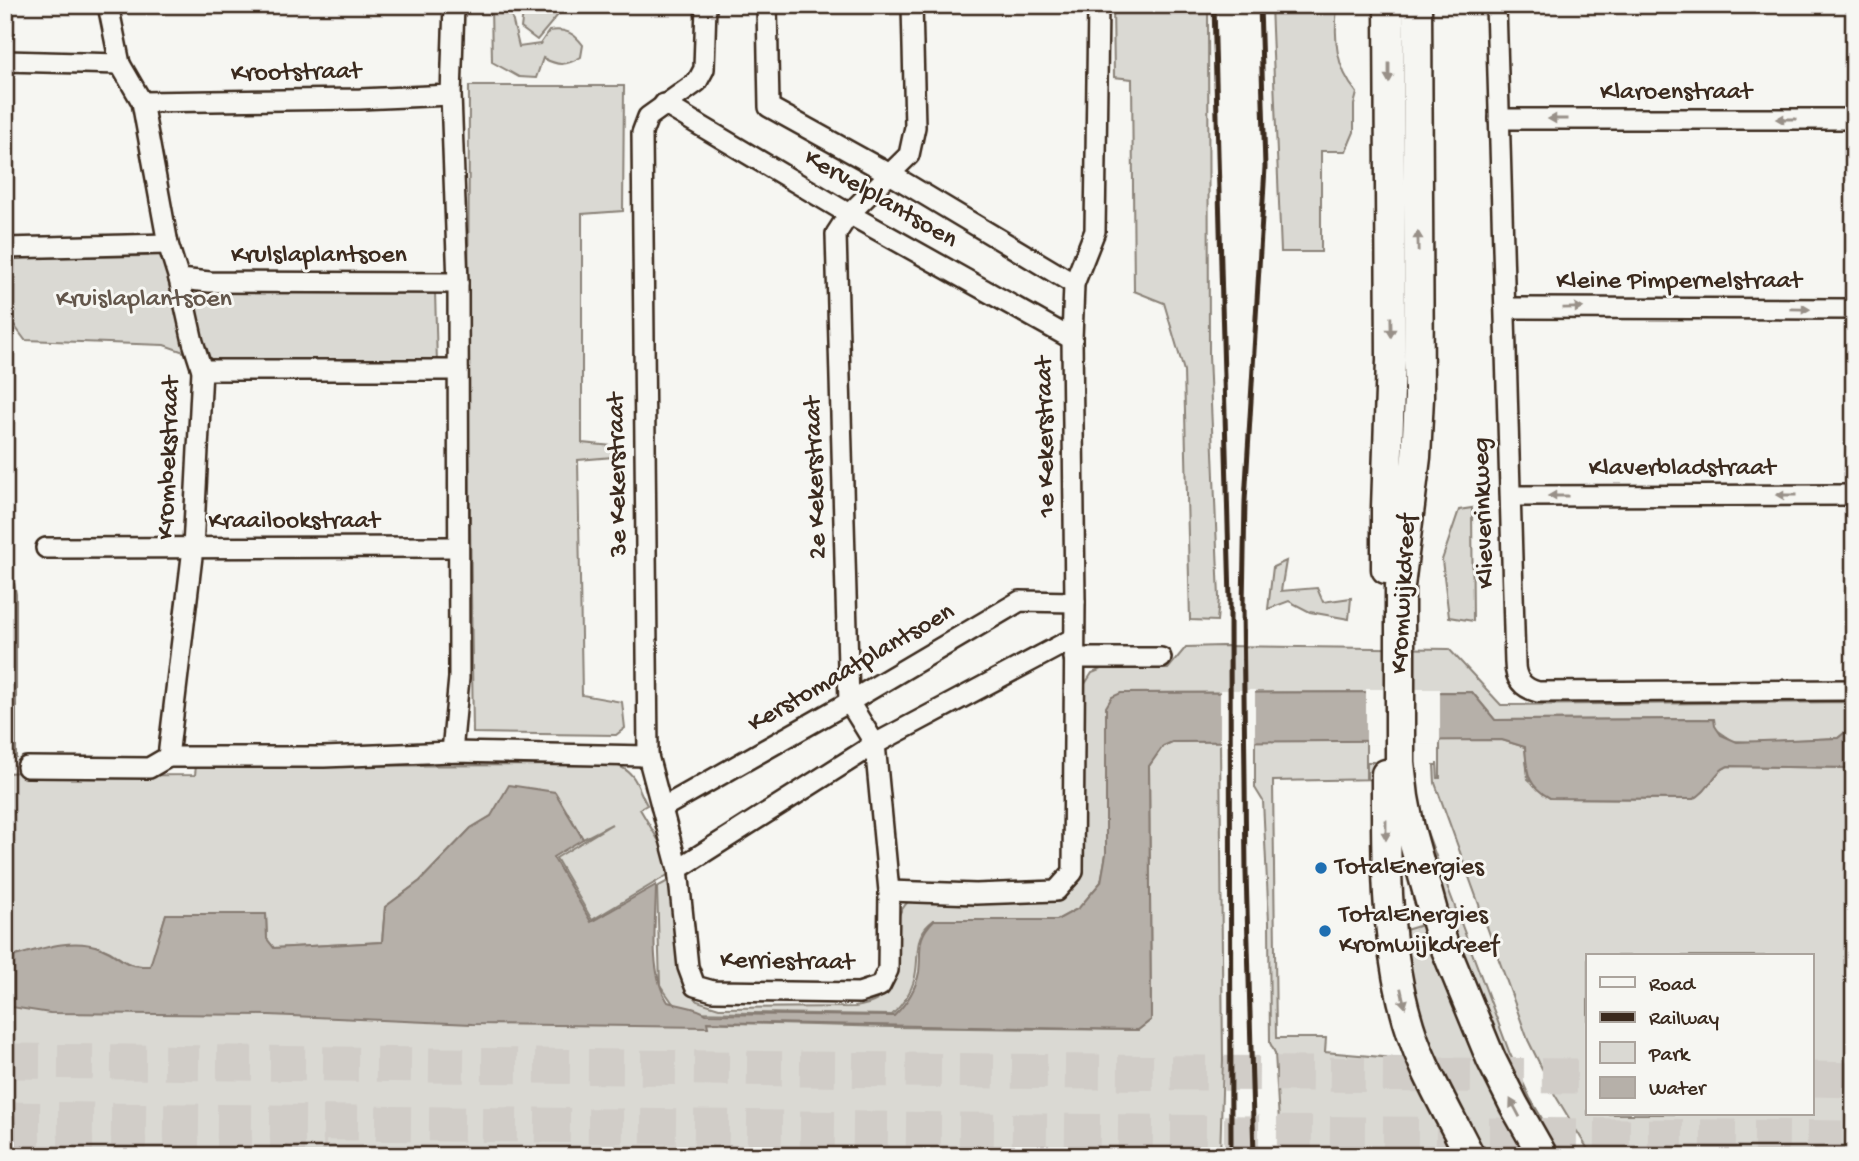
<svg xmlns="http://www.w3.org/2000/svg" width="1859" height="1161" font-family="'Gochi Hand',sans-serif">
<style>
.green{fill:#dad9d3;stroke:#8a8278;stroke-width:2;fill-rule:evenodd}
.water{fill:#b6b0a9;stroke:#857a71;stroke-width:2}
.pier{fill:#f6f6f2}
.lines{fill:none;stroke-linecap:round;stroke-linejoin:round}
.highway-tunnel{stroke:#d1cdc8;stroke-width:35;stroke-dasharray:35 18;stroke-linecap:butt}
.street-casing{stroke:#3b2a1e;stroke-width:24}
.secondary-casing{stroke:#3b2a1e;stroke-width:33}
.street{stroke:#f6f6f2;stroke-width:19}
.secondary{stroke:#f6f6f2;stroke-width:28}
.rail{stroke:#3b2a1e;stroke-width:5}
.oneway{fill:#989088}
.poi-dot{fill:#1f6fb2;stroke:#f6f6f2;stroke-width:2.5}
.labels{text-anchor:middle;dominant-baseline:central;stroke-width:6;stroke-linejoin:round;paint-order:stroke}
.street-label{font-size:26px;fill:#3b2a1e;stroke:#f6f6f2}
.park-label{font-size:26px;fill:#63564b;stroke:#f6f6f2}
.poi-label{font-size:26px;fill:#3b2a1e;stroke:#f6f6f2;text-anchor:start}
</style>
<rect width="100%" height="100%" fill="#f6f6f2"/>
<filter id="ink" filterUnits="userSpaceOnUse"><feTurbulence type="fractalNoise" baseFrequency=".0143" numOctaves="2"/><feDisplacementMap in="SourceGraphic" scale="14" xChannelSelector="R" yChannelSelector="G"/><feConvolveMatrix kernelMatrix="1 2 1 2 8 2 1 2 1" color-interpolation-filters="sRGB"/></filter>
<g filter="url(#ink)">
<!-- green -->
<g class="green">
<path d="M 491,5 L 509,5 L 519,47 L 540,44 L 549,31 C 565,28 574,33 583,45 L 581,57 C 566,66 558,66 543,58 L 536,78 L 519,77 L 492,62 Z"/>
<polygon points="524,5 562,5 563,9 537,40 521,28"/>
<polygon points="1113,5 1208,5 1209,355 1219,598 1217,621 1190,620 1184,371 1164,303 1134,291 1132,79 1114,77"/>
<path d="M 1271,5 L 1337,5 C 1334,38 1335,67 1357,93 L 1354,105 L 1354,132 L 1346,151 L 1321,151 L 1321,252 L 1281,252 Z"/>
<polygon points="469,86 624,86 623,211 582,214 582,443 623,447 625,456 578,460 582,695 622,702 625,728 616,735 473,733 468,377"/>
<polygon points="148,253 162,253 199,295 205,291 435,291 437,364 221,365 164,345 25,340 5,313 5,258 148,256"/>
<polygon points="5,378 10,433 5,471"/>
<polygon points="1472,508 1473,621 1449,617 1442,560 1459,510"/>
<polygon points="1286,561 1281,591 1317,588 1323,602 1351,598 1349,619 1310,612 1289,601 1268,609 1273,567"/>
<polygon points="14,583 16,594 16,757 5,757 5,624"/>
<path d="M 1221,646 L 1449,649 L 1501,705 L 1854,702 L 1854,725 L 1838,738 L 1756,742 L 1733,741 L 1701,719 L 1495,720 L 1472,692 L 1121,693 L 1106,854 L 1101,882 L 1079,908 L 1057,920 L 934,920 C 914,934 919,950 916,971 C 914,988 904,1003 892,1015 L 679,1012 L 660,985 L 657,887 L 677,876 L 679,967 L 688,991 L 697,1001 L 719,1008 L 855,1007 C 925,997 873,931 910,900 L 1043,898 L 1080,873 L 1083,862 L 1083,687 L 1092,673 L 1102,669 L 1168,669 L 1186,647 Z"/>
<polygon points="1366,740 1366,778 1367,778 1367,762 1380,762 1380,779 1273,781 1276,1038 1326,1038 1325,1052 1416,1060 1457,1156 1281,1156 1275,1053 1270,1043 1269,922 1263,801 1255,788 1255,741"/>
<path d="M 1440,740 L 1502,740 L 1525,747 L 1528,779 L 1550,798 L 1693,799 C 1709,792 1713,772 1728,766 L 1854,768 L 1854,1156 L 1592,1156 L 1555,1095 L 1528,1040 L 1435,783 L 1434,765 L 1437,765 L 1437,762 L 1438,778 L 1440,778 ZM 1588,956 L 1812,956 L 1812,1114 L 1588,1114 Z"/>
<polygon points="1220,741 1223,1061 1220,1156 5,1156 5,1007 89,1007 893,1027 1138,1030 1151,1020 1149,766 1163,746 1172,742"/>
<path d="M 616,765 C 637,772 637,788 647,805 L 640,809 L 676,870 L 592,920 L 556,858 L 612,824 L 583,839 L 568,813 L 491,816 L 471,828 L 420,881 L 385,907 L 382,942 L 274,948 L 267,939 L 266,914 L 166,914 L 151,966 C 119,967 125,956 101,948 C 73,938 33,952 5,959 L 5,773 L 24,772 L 24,776 L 195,775 L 196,766 Z"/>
<polygon points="1421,816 1510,1054 1530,1098 1564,1156 1550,1156 1520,1104 1425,858"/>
<polygon points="1422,925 1458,1016 1489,1067 1536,1156 1483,1156 1433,1072 1399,932"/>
</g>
<!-- water -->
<path class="water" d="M 1472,692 L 1495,720 L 1714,719 L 1715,726 L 1721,735 L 1737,742 L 1838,738 L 1854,725 L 1854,768 L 1728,766 C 1713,772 1709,792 1693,799 L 1550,798 C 1526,785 1527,771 1525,747 L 1502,740 L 1172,742 L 1163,746 L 1149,766 L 1151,1020 L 1138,1030 L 707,1022 L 708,1027 L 472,1024 L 269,1015 L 50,1013 L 5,1006 L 5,959 C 35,951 70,936 101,948 C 124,957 120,967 150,966 L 166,914 L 266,914 L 267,939 L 274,948 L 382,942 L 385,907 L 420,881 L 471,828 L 491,816 L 509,785 L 555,792 L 583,839 L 553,857 L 591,922 L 656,885 C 656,920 648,972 668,1002 C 680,1006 697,1007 706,1014 L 894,1016 C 906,1004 916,989 919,972 C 922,949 915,939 934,920 L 1057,920 L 1079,908 L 1101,882 L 1106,854 L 1106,707 L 1112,697 L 1121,693 Z"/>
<!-- pier -->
<g class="pier">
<rect x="1366" y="689" width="74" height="55"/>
<polygon points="1220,690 1255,690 1255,745 1220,744"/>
</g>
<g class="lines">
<!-- highway-tunnel -->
<g class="highway-tunnel">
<path d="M 5,1061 C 533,1065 1060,1073 1588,1076"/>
<polyline points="1812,1079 1854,1080"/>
<polyline points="5,1119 1138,1132 1854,1138"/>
<polyline points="5,1153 326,1156"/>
</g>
<!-- street casing -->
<g class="street-casing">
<g id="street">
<polyline points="706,5 704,69 697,82 648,117 642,133 648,756 678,869 688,967 695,986 713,991 859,993 880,986 888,970 889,891 875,744 849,702 836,234 849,214 909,155 915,127 912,5"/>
<polyline points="767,5 769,107 890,174 1074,284"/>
<path d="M 1496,5 L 1515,663 C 1515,679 1523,688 1538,692 L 1854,690"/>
<polyline points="5,61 120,64"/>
<polyline points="142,102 360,99 451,95"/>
<polyline points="664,104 849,214 1072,339"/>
<polyline points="1499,119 1854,119"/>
<polyline points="5,248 168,244"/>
<polyline points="179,279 210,282 458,283"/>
<polyline points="1505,308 1854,309"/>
<polyline points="202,370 458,370"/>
<polyline points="1511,496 1854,495"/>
<polyline points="46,548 457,547"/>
<polyline points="1074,658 1161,658"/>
<polyline points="452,752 459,678 458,283 451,95 454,5"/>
<polyline points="168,757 324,757 452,752 648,756"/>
<polyline points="27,767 149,768 168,757 193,548 202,370 193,342 179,279 168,244 142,102 120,64 108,5"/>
<polyline points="662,808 849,702 1020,601 1075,602"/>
<polyline points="678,869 875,744 1074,638"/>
<polyline points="889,891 976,894 1056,891 1073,872 1075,602 1072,339 1074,284 1095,231 1098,5"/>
</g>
</g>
<!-- secondary casing -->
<g class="secondary-casing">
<g id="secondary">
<polyline points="1417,5 1419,397 1416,457 1400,586 1400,762 1404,797 1410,829 1438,930 1491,1059 1514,1105 1543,1156"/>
<polyline points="1386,569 1386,508 1391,360 1389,5"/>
<path d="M 1386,774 C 1386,868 1384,978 1424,1065 C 1438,1096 1455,1126 1470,1156"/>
</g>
</g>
<!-- street -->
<use href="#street" class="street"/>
<!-- secondary -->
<use href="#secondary" class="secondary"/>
<!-- rail -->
<g class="rail">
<polyline points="1214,5 1230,600 1231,1156"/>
<polyline points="1254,1156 1246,872 1243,605 1245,501 1265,167 1260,5"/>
</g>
</g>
<!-- one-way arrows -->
<defs><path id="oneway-solid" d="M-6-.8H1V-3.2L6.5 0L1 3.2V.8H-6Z" transform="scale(1.75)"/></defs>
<g class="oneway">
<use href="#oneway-solid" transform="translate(1389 73) rotate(90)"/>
<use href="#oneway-solid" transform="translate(1558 119) rotate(180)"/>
<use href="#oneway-solid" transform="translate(1786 119) rotate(180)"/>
<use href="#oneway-solid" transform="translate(1418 241) rotate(-91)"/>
<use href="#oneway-solid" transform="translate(1573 308) rotate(-1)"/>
<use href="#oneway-solid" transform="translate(1800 309) rotate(1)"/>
<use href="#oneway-solid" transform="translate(1391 327) rotate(89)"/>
<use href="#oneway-solid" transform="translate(1786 495) rotate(180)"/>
<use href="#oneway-solid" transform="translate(1558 496) rotate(180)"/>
<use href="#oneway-solid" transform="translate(1386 830) rotate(90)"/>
<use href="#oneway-solid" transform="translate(1403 998) rotate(77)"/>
<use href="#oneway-solid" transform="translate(1515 1108) rotate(-118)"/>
</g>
</g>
<!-- markers -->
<g class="poi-dot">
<circle cx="1321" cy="868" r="7"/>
<circle cx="1325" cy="931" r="7"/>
</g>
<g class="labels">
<!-- street labels -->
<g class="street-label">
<text transform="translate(296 74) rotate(-1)">Krootstraat</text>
<text x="1676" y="93">Klaroenstraat</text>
<text transform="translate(880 200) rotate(30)">Kervelplantsoen</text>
<text x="319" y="256">Krulslaplantsoen</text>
<text x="1679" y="282">Kleine Pimpernelstraat</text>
<text transform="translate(1047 437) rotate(-91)">1e Kekerstraat</text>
<text transform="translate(170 458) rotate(-88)">Krombekstraat</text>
<text x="1682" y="469">Klaverbladstraat</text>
<text transform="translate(619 475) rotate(-91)">3e Kekerstraat</text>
<text transform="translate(817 478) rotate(-92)">2e Kekerstraat</text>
<text transform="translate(1485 513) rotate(-92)">Klieverinkweg</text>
<text x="294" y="522">Kraailookstraat</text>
<text transform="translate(1405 594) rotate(-87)">Kromwijkdreef</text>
<text transform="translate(852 669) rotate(-30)">Kerstomaatplantsoen</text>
<text transform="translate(787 963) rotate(1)">Kerriestraat</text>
</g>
<!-- park labels -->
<g class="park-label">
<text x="144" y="300">Kruislaplantsoen</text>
</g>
<!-- poi labels -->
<g class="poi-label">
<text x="1335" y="868">TotalEnergies</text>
<text x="1339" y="916">TotalEnergies<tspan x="1339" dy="30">Kromwijkdreef</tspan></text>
</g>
</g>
<!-- margin -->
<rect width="1859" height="1161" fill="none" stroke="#f6f6f2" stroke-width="28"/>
<rect x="14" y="14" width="1831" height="1133" fill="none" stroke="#3b2a1e" stroke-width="2.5" filter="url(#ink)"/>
<!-- legend -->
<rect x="1586" y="954" width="228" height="161" fill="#f6f6f2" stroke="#aba49d" stroke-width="2"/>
<rect x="1600" y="977" width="35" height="10" fill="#f6f6f2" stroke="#aba49d" stroke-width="2"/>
<text x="1649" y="990" font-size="21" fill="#3b2a1e">Road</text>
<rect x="1600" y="1012" width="35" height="10" fill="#3b2a1e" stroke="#aba49d" stroke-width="2"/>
<text x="1649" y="1024" font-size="21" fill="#3b2a1e">Railway</text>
<rect x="1600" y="1042" width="35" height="21" fill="#dad9d3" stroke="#aba49d" stroke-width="2"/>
<text x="1649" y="1060" font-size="21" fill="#3b2a1e">Park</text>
<rect x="1600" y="1077" width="35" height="21" fill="#b6b0a9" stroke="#aba49d" stroke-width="2"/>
<text x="1649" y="1094" font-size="21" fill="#3b2a1e">Water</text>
</svg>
